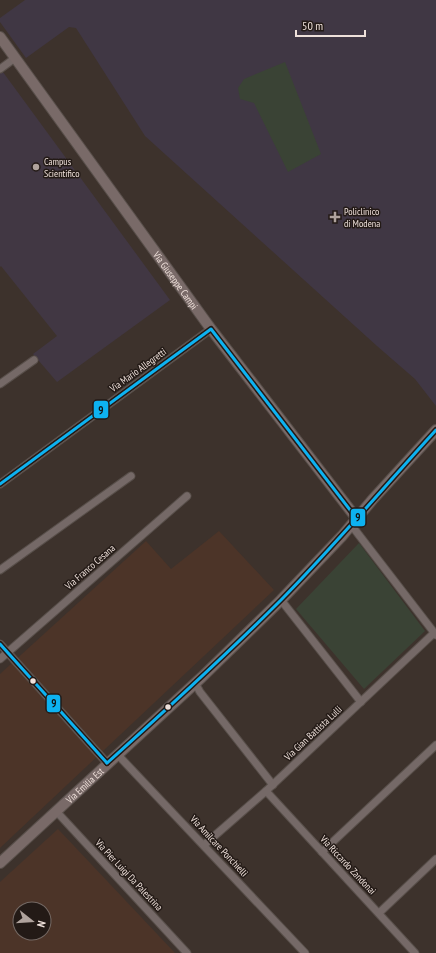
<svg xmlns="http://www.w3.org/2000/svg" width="436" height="953" font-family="'PT Sans Narrow',sans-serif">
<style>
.built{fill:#4c3428;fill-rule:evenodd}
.education{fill:#413743}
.medical{fill:#403744}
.green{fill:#3a4335}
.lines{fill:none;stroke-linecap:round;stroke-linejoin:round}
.street-casing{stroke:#584f4a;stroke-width:9}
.secondary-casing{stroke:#584f4a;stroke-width:12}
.street{stroke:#756967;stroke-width:7}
.secondary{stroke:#796a68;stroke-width:10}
.bus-1-casing{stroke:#231a16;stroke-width:6}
.bus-1{stroke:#0db2f1;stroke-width:3}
.poi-dot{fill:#b0a39d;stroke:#231a16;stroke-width:1.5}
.bus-dot{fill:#eee0da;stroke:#231a16;stroke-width:1.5}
.labels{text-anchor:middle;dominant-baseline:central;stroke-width:3;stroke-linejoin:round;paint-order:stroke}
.poi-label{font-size:10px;fill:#eee0da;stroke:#231a16;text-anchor:start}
.street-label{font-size:10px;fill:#eee0da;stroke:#231a16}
.line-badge{stroke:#231a16;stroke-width:1.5}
.pale-badge-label{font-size:11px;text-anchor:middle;font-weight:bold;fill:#111}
</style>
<rect width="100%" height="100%" fill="#3d322c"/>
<!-- built -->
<g class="built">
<polygon points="219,531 274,590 0,848 0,674 146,541 171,569"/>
<path d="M 58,829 L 175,953 L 0,953 L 0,882 ZM 20,909 L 44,909 L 44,933 L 20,933 Z"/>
</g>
<!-- education -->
<polygon class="education" points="0,68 170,300 57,382 33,354 57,336 1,266 0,267"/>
<!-- medical -->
<polygon class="medical" points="25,0 436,0 436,406 415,379 377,346 145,136 76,28 69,27 26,58 0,22 0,18"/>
<!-- green -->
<g class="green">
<polygon points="285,62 321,154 288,172 254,103 240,99 238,88 244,79"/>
<polygon points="359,543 425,631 364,689 296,609"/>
</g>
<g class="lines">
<!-- street casing -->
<g class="street-casing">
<g id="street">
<polyline points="0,69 15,58"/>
<polyline points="0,384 34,360"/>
<polyline points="0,484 211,329"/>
<polyline points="352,526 436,635"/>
<polyline points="0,570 131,476"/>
<polyline points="281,600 361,702"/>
<polyline points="0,644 107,763"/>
<polyline points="0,659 187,496"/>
<polyline points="195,683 200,692 273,785"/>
<polyline points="117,754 305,953"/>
<polyline points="266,791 415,953"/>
<polyline points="56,811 187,953"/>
<polyline points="204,845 266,791 434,633"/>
<polyline points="322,852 436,745"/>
<polyline points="379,913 436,859"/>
</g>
</g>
<!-- secondary casing -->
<g class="secondary-casing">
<g id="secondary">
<path id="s1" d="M 0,37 L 211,329 L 357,519"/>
<path id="s2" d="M 0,863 L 202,677 L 281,600 L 342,536 L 373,499 L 436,430"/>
</g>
</g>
<!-- street -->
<use href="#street" class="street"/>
<!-- secondary -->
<use href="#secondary" class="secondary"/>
<!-- bus-1 casing -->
<g class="bus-1-casing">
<g id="bus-1">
<polyline points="0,484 211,329 357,519"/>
<polyline points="0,644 107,763"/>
<path d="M 107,763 C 166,710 225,656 281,600 C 335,545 384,487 436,430"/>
</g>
</g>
<!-- bus-1 -->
<use href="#bus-1" class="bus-1"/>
</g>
<!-- markers -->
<g class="poi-dot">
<circle cx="36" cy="167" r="4"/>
<path d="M333 211h4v4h4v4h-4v4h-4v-4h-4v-4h4z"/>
</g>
<g class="bus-dot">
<circle cx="33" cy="681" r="3.5"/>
<circle cx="168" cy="707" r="3.5"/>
</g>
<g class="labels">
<!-- poi labels -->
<g class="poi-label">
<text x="44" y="161">Campus<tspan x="44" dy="12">Scientifico</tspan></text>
<text x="344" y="211">Policlinico<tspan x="344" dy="12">di Modena</tspan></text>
</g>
<!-- street labels -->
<g class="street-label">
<text stroke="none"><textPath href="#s1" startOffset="300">Via Giuseppe Campi</textPath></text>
<text transform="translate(138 370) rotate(-36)">Via Mario Allegretti</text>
<text transform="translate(90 567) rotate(-41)">Via Franco Cesana</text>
<text transform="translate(313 733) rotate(-43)">Via Gian Battista Lulli</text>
<text stroke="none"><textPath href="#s2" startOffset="115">Via Emilia Est</textPath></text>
<text transform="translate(219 846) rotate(47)">Via Amilcare Ponchielli</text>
<text transform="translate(348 865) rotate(47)">Via Riccardo Zandonai</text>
<text transform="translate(129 875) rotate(47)">Via Pier Luigi Da Palestrina</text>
</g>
</g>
<g class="line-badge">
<rect x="93" y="400" width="16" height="19" rx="4" fill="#0db2f1"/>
<rect x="350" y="508" width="16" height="19" rx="4" fill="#0db2f1"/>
<rect x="46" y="694" width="15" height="19" rx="4" fill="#0db2f1"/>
</g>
<g class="pale-badge-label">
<text x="101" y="414">9</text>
<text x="358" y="521">9</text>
<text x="54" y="707">9</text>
</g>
<!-- north arrow -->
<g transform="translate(32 921) rotate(107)"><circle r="19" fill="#231a16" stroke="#746964"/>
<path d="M0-3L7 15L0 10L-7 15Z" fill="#b0a39d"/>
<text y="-6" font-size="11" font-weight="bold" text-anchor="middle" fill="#eee0da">N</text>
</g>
<!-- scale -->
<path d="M296 30v6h69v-6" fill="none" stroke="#eee0da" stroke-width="2"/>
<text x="302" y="30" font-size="12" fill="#eee0da" stroke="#231a16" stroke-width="3" paint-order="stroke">50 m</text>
</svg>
